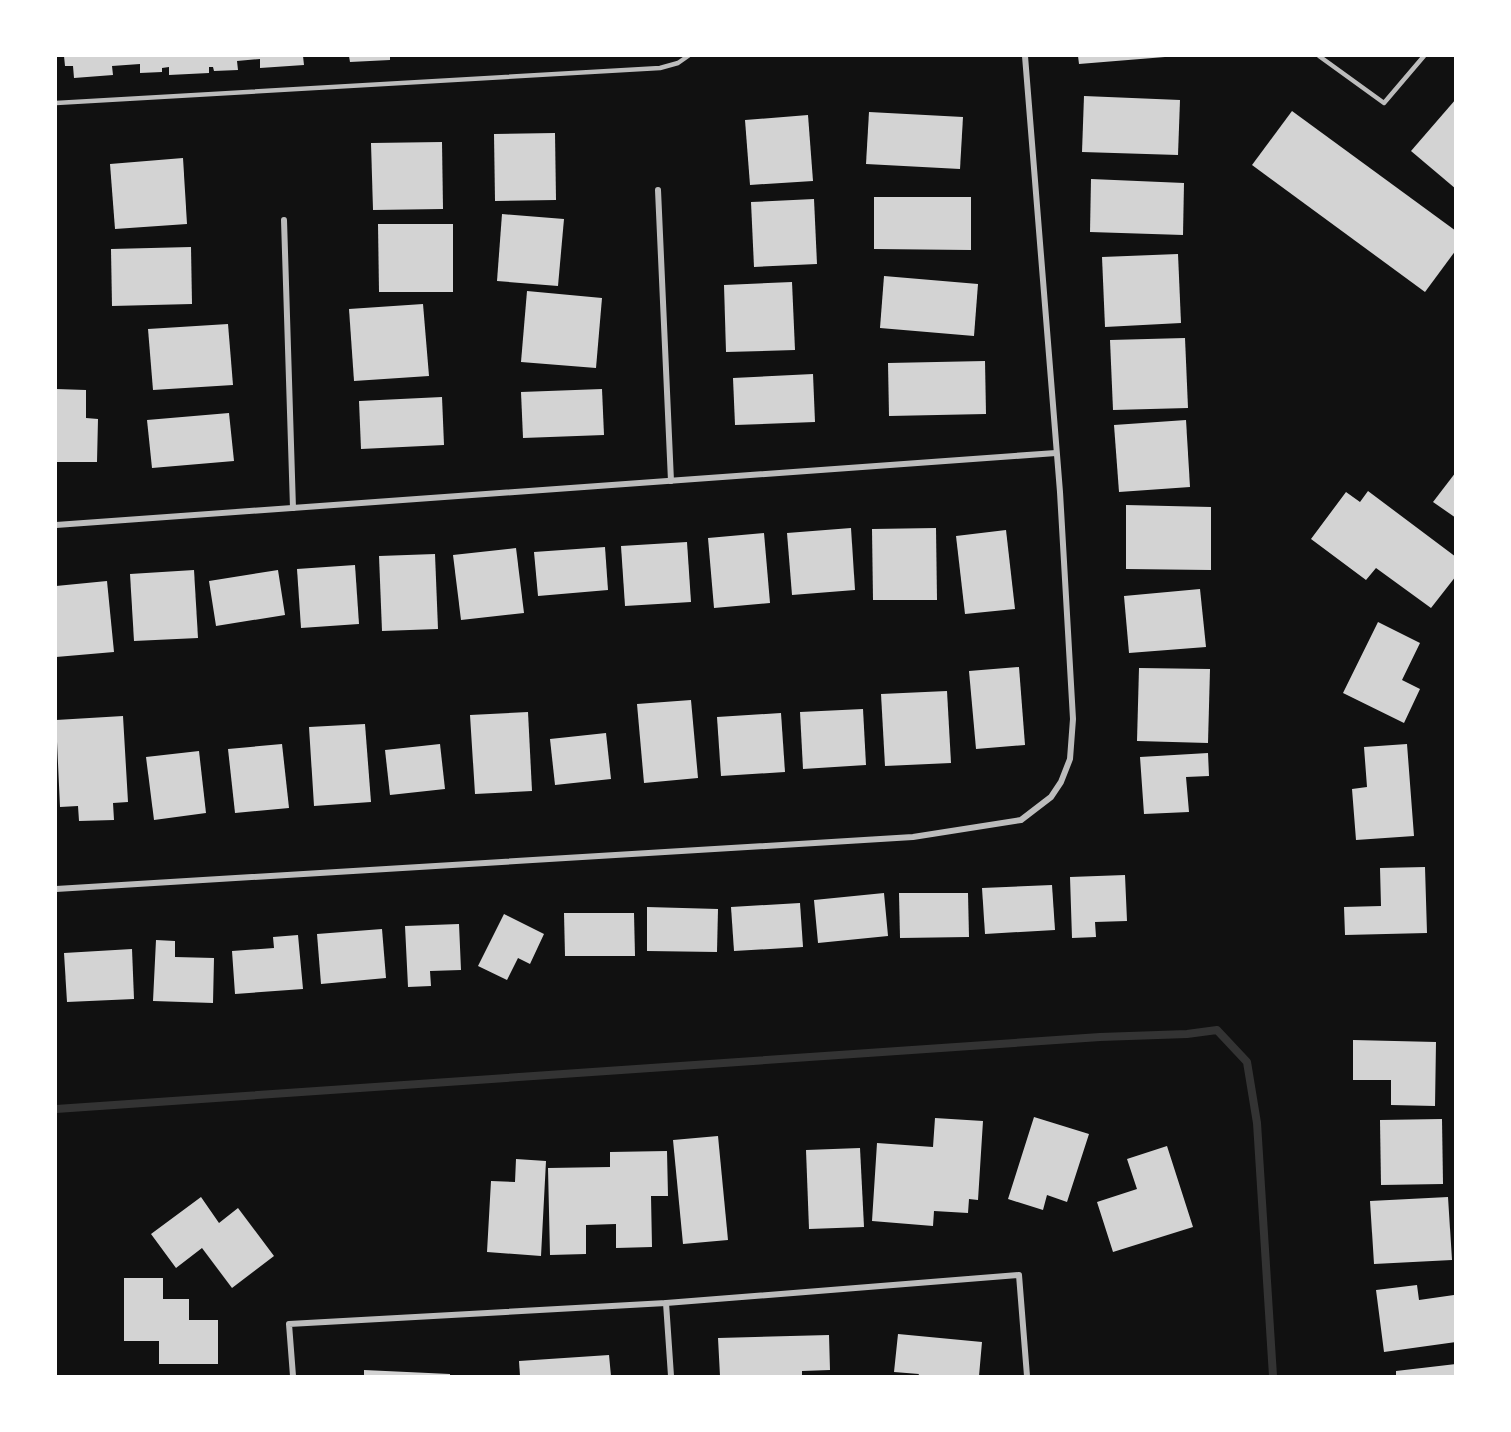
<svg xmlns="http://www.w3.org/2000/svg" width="1511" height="1432" font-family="Roboto,sans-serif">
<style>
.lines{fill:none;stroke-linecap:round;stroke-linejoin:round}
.stream{stroke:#333;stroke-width:8}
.building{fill:#d3d3d3}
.service{stroke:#bcbcbc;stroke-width:4.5}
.minor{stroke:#bcbcbc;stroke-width:6}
</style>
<rect width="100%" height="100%" fill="#111"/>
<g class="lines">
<!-- stream -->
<polyline class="stream" points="56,1109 1100,1037 1187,1034 1217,1030 1247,1062 1257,1123 1273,1376"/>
</g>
<!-- building -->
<g class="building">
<polygon points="64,56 303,56 304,65 260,68 260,59 237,61 238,70 214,71 213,67 209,67 209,73 169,75 169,67 162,68 162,72 140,73 140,64 112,66 113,75 74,78 73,66 65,66"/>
<polygon points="349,56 390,56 390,60 350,62"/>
<polygon points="1078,56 1165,56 1165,57 1079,64"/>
<polygon points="1084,96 1180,100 1178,155 1082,152"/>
<polygon points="1456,99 1456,189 1411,151"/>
<polygon points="1292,111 1456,231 1456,250 1425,292 1252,165"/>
<polygon points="869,112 963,117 960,169 866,164"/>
<polygon points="808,115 813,181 750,185 745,120"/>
<polygon points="555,133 556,200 495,201 494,134"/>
<polygon points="442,142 443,209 373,210 371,143"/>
<polygon points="183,158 187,224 115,229 110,164"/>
<polygon points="1091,179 1184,183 1183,235 1090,232"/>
<polygon points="874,197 971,197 971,250 874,249"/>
<polygon points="814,199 817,264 754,267 751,202"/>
<polygon points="502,214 564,219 558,286 497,281"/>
<polygon points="378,224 453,224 453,292 379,292"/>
<polygon points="191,247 192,304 112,306 111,249"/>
<polygon points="1178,254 1181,323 1105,327 1102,257"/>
<polygon points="884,276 978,284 974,336 880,328"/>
<polygon points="792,282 795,350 726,352 724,285"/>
<polygon points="527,291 602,298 596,368 521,362"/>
<polygon points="423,304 429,376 354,381 349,309"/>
<polygon points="228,324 233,385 153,390 148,329"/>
<polygon points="1185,338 1188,408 1113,410 1110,340"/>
<polygon points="985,361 986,414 889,416 888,363"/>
<polygon points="813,374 815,422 735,425 733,378"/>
<polygon points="56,389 86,390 86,418 98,419 97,462 56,462"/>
<polygon points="602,389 604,435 523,438 521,392"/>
<polygon points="442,397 444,445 361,449 359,401"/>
<polygon points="229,413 234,461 152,468 147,420"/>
<polygon points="1186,420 1190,487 1119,492 1114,425"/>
<polygon points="1456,472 1456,518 1433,502"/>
<polygon points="1368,491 1456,557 1456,576 1431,608 1376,568 1366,580 1311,539 1346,492 1360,502"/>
<polygon points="1126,505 1211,507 1211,570 1126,569"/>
<polygon points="851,528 855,590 792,595 787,533"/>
<polygon points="936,528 937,600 873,600 872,529"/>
<polygon points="1006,530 1015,609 965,614 956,536"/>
<polygon points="764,533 770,603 714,608 708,538"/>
<polygon points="687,542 691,602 625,606 621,546"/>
<polygon points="605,547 608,590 538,596 534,552"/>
<polygon points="516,548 524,613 461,620 453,555"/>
<polygon points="435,554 438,629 382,631 379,556"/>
<polygon points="355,565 359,624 301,628 297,569"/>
<polygon points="194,570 198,638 134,641 130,574"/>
<polygon points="278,570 285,615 216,626 209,581"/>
<polygon points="107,581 114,652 56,657 56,586"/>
<polygon points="1200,589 1206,647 1129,653 1124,596"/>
<polygon points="1378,622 1420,643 1402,680 1420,689 1404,723 1343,693"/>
<polygon points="1019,667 1025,745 976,749 969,671"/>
<polygon points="1139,668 1210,669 1208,743 1137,741"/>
<polygon points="947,691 951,763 885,766 881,694"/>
<polygon points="691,700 698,778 644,783 637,704"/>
<polygon points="863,709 866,765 803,769 800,712"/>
<polygon points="528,712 532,791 475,794 470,715"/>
<polygon points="781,713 785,772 721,776 717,717"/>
<polygon points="123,716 128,802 113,803 114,820 79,821 78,806 60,807 56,720"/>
<polygon points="365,724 371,802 314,806 309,727"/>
<polygon points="606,733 611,779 555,785 550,739"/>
<polygon points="282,744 289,808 235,813 228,749"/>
<polygon points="440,744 445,789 390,795 385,750"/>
<polygon points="1407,744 1414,836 1356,840 1352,789 1367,787 1364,747"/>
<polygon points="199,751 206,813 154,820 146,757"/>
<polygon points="1208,753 1209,776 1186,777 1189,812 1144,814 1140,757"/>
<polygon points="1425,867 1427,933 1345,935 1344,907 1381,906 1380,868"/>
<polygon points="1125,875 1127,921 1095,922 1096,937 1072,938 1070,877"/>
<polygon points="1052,885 1055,930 985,934 982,888"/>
<polygon points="884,893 888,936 818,943 814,900"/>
<polygon points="899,893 968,893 969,937 900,938"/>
<polygon points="800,903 803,947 734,951 731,907"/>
<polygon points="647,907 718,909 717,952 647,951"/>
<polygon points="564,913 634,913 635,956 565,956"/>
<polygon points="504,914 544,934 530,964 518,958 507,980 478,966"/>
<polygon points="459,924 461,970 430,971 431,986 408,987 405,926"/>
<polygon points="382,929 386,978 321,984 317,934"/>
<polygon points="298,935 303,989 235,994 232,951 274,948 273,937"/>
<polygon points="156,940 175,941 175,957 214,958 213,1003 153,1001"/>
<polygon points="132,949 134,999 67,1002 64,953"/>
<polygon points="1353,1040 1436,1042 1435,1106 1391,1105 1391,1080 1353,1080"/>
<polygon points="1034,1117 1089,1134 1067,1202 1047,1195 1043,1210 1008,1199"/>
<polygon points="935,1118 983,1121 978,1200 969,1199 968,1213 934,1211 933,1226 872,1221 877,1143 933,1147"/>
<polygon points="1442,1119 1443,1184 1381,1185 1380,1120"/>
<polygon points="718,1136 728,1240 683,1244 673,1140"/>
<polygon points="1167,1146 1193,1227 1113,1252 1097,1202 1137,1189 1127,1159"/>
<polygon points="860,1148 864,1227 809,1229 806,1150"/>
<polygon points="667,1151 668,1196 651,1196 652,1247 616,1248 616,1224 586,1225 586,1254 550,1255 548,1168 610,1167 610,1152"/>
<polygon points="516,1159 546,1161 541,1256 487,1252 491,1181 515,1182"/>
<polygon points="201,1197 219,1223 238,1208 274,1256 232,1288 202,1248 176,1268 151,1234"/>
<polygon points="1448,1197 1452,1260 1374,1264 1370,1201"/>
<polygon points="124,1278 163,1278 163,1299 189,1299 189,1320 218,1320 218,1364 159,1364 159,1341 124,1341"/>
<polygon points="1417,1285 1419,1300 1454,1295 1456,1342 1384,1352 1376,1290"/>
<polygon points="898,1334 982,1342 979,1376 918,1376 919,1374 894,1372"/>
<polygon points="829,1335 830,1370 802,1371 802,1376 720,1376 718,1338"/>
<polygon points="609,1355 611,1376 520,1376 519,1361"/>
<polygon points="1456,1364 1456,1376 1396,1376 1396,1371"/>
<polygon points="364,1370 450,1374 450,1376 364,1376"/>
</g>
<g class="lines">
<!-- service -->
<g class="service">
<polyline points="1319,56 1384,103 1424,56"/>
<polyline points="56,103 660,68 678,63 688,56"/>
</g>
<!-- minor -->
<g class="minor">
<polyline points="658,190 671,481"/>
<polyline points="284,220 293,508"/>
<polyline points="56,525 1056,453"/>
<polyline points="56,889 913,837 1021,820 1051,797 1061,782 1070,759 1073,719 1060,492 1025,56"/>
<polyline points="666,1303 671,1376"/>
<polyline points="293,1376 289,1324 666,1303 1019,1275 1027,1376"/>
</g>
</g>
<!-- border -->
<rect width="1511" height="1432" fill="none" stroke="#ffffff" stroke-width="114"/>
</svg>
